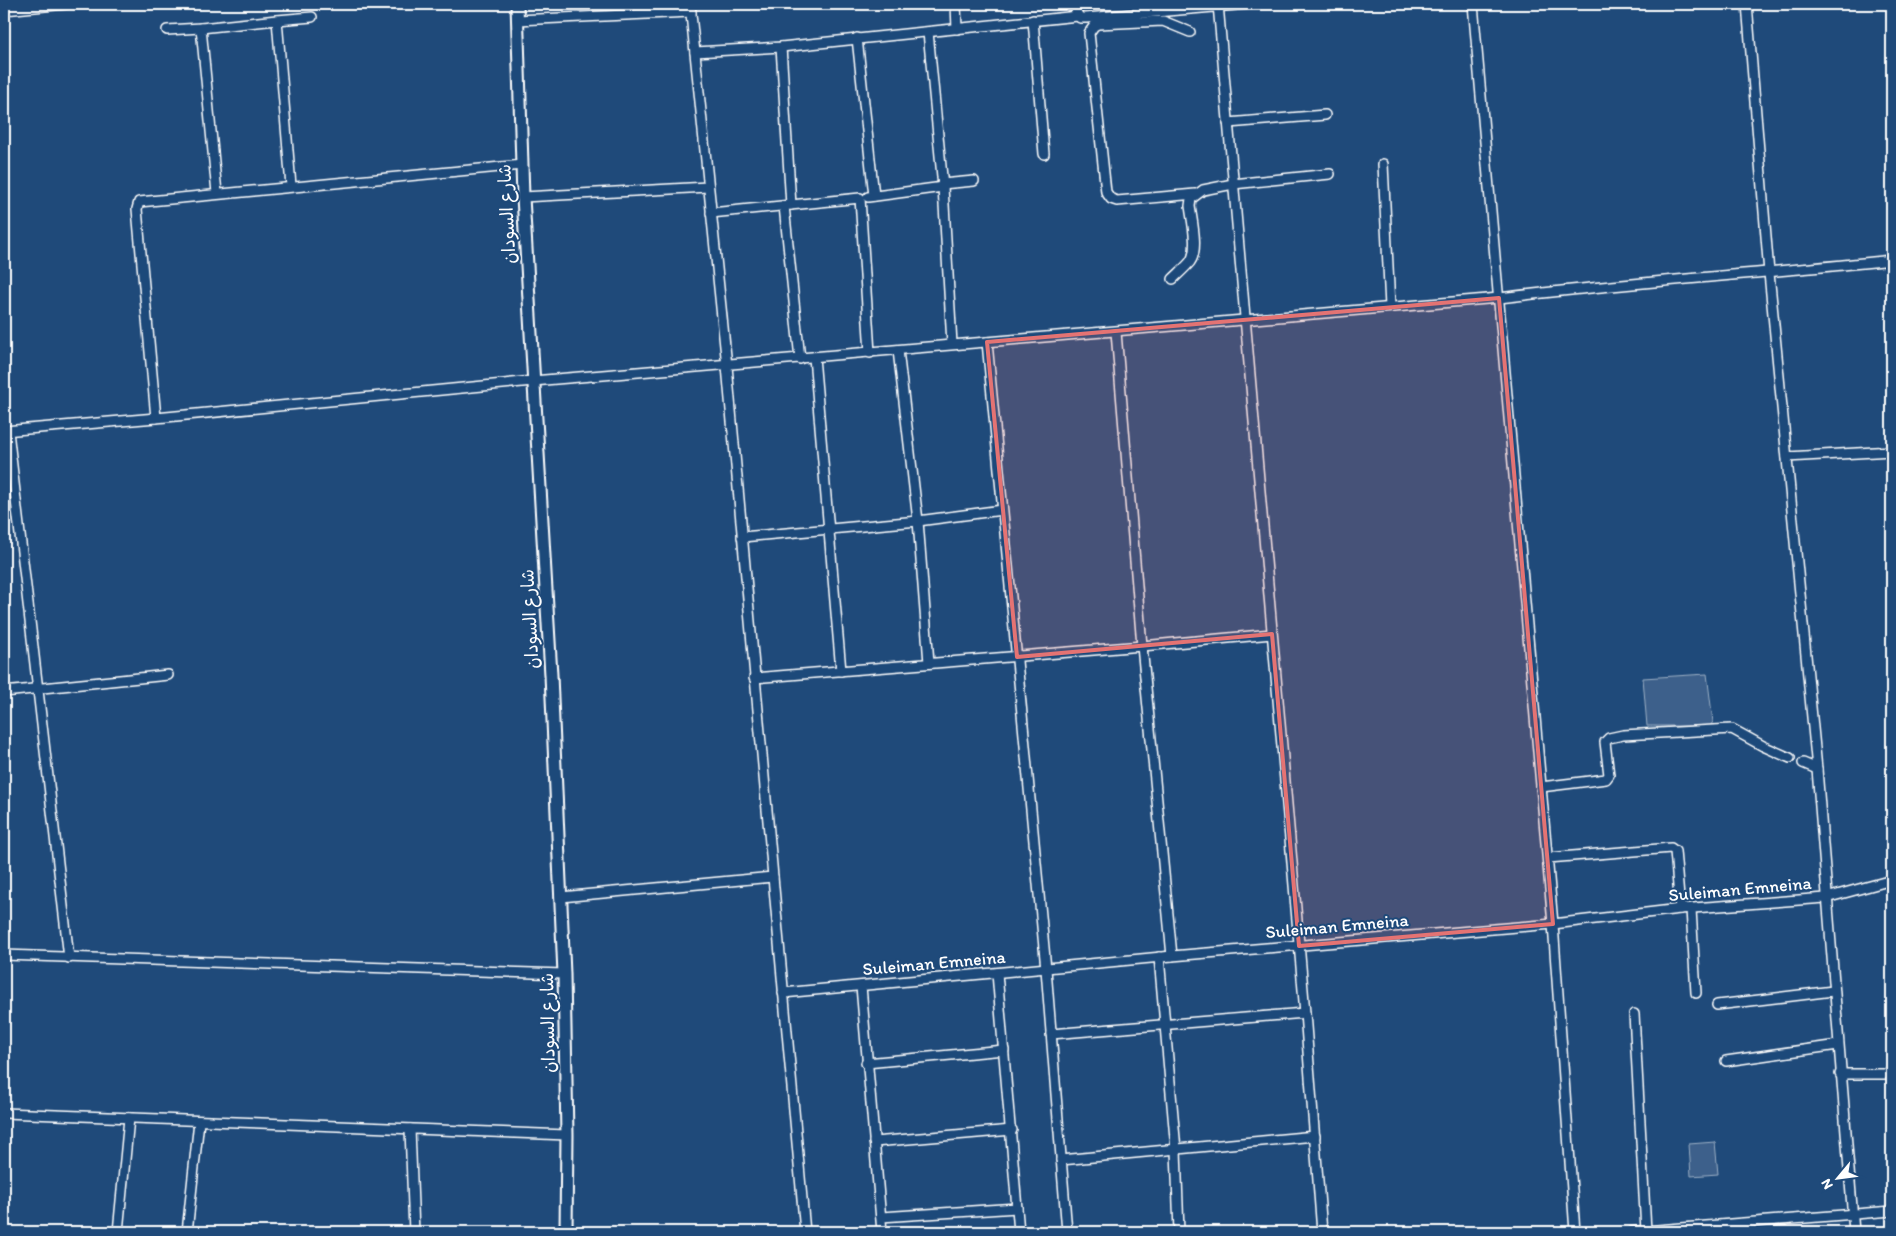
<svg xmlns="http://www.w3.org/2000/svg" width="1896" height="1236" font-family="Itim,'Playpen Sans Arabic',sans-serif">
<style>
.green{fill:#3c618b;stroke:#9eb0c5}
.lines{fill:none;stroke-linecap:round;stroke-linejoin:round}
.minor-casing{stroke:#fff;stroke-width:12}
.major-casing{stroke:#fff;stroke-width:15}
.minor{stroke:#1f4a7a;stroke-width:9}
.major{stroke:#1f4a7a;stroke-width:11}
.marked{fill:#e47373;fill-opacity:0.2;stroke:#e47373;stroke-width:4;stroke-linejoin:round}
.labels{text-anchor:middle;dominant-baseline:central;stroke-width:4;stroke-linejoin:round;paint-order:stroke}
.street-label{font-size:18px;fill:#fff;stroke:#1f4a7a}
</style>
<rect width="100%" height="100%" fill="#1f4a7a"/>
<filter id="ink" filterUnits="userSpaceOnUse"><feTurbulence type="fractalNoise" baseFrequency=".02" numOctaves="2"/><feDisplacementMap in="SourceGraphic" scale="10" xChannelSelector="R" yChannelSelector="G"/><feConvolveMatrix kernelMatrix="1 2 1 2 8 2 1 2 1" color-interpolation-filters="sRGB"/></filter>
<g filter="url(#ink)">
<!-- green -->
<g class="green">
<polygon points="1707,674 1713,722 1710,726 1647,726 1643,678"/>
<polygon points="1715,1142 1718,1174 1691,1176 1689,1144"/>
</g>
<g class="lines">
<!-- minor casing -->
<g class="minor-casing">
<g id="minor">
<polyline points="690,4 727,366 805,1232"/>
<polyline points="956,4 957,29"/>
<polyline points="1075,4 1077,14 1080,18 1086,18 1249,4"/>
<polyline points="1218,4 1305,1013 1322,1232"/>
<polyline points="1473,4 1553,924 1575,1232"/>
<polyline points="1747,4 1769,273 1817,769 1854,1232"/>
<polyline points="4,10 66,4"/>
<polyline points="277,20 312,17"/>
<polyline points="517,20 691,12"/>
<polyline points="1033,20 1044,154"/>
<polyline points="167,30 201,28"/>
<polyline points="928,32 943,187 952,344"/>
<polyline points="1190,32 1163,21 1098,24 1094,26 1089,33 1106,192 1111,199 1117,201 1195,194"/>
<polyline points="857,38 874,196"/>
<polyline points="781,47 791,205"/>
<polyline points="695,52 781,47 1078,16"/>
<polyline points="1228,123 1325,115"/>
<polyline points="1383,164 1390,307"/>
<polyline points="942,184 974,181"/>
<polyline points="217,193 201,28 277,20 291,186"/>
<polyline points="523,197 708,187"/>
<polyline points="868,197 943,187"/>
<polyline points="784,206 800,359"/>
<polyline points="711,213 860,198 870,353"/>
<path d="M 1173,279 C 1178,274 1185,268 1190,262 C 1199,250 1192,221 1190,206 L 1191,199 L 1203,190 L 1233,184 L 1330,174"/>
<polyline points="1116,332 1142,646 1172,956"/>
<polyline points="987,342 1046,969 1067,1232"/>
<polyline points="898,350 918,521 929,663"/>
<polyline points="814,357 841,671"/>
<polyline points="156,418 137,209 139,202 522,165"/>
<path d="M 4,431 L 156,418 L 533,381 L 1499,298 C 1629,282 1761,274 1892,260"/>
<polyline points="8,431 69,958"/>
<polyline points="1787,457 1892,451"/>
<polyline points="742,537 918,521 1002,510"/>
<polyline points="754,678 1142,646 1272,634"/>
<polyline points="4,692 168,675"/>
<polyline points="1803,763 1817,769"/>
<polyline points="1541,787 1606,779 1609,775 1605,742 1609,738 1623,735 1732,729 1763,746 1790,758"/>
<polyline points="1548,858 1671,848 1675,851 1680,909"/>
<polyline points="561,897 773,877"/>
<polyline points="1691,909 1696,993"/>
<polyline points="4,955 564,974"/>
<polyline points="1159,957 1176,1150 1179,1232"/>
<polyline points="997,973 1019,1232"/>
<polyline points="861,986 882,1232"/>
<polyline points="783,993 1172,956 1553,924 1680,909 1826,898 1892,880"/>
<polyline points="1717,1005 1833,991"/>
<polyline points="1634,1014 1646,1231"/>
<polyline points="1051,1034 1305,1013"/>
<polyline points="1726,1061 1838,1045"/>
<polyline points="866,1063 1004,1050"/>
<polyline points="1840,1074 1892,1074"/>
<polyline points="4,1113 567,1135"/>
<polyline points="410,1129 414,1232"/>
<polyline points="874,1142 1012,1130"/>
<polyline points="1061,1160 1315,1136"/>
<polyline points="881,1217 1017,1208"/>
<polyline points="118,1232 129,1118"/>
<polyline points="187,1232 199,1121"/>
<polyline points="1632,1232 1892,1211"/>
</g>
</g>
<!-- major casing -->
<g class="major-casing">
<polyline id="major" points="517,4 523,197 551,675 564,974 567,1135 566,1232"/>
</g>
<!-- minor -->
<use href="#minor" class="minor"/>
<!-- major -->
<use href="#major" class="major"/>
</g>
</g>
<!-- marked area -->
<path class="marked" d="M 1499,298 L 1553,924 L 1299,946 L 1272,634 L 1017,657 L 987,342 Z"/>
<g class="labels">
<!-- street labels -->
<g class="street-label">
<text transform="translate(507 214) rotate(-93)">شارع السودان</text>
<text transform="translate(530 619) rotate(-93)">شارع السودان</text>
<text transform="translate(1740 889) rotate(-5)">Suleiman Emneina</text>
<text transform="translate(1337 926) rotate(-5)">Suleiman Emneina</text>
<text transform="translate(934 963) rotate(-5)">Suleiman Emneina</text>
<text transform="translate(548 1023) rotate(-91)">شارع السودان</text>
</g>
</g>
<!-- margin -->
<rect width="1896" height="1236" fill="none" stroke="#1f4a7a" stroke-width="20"/>
<rect x="10" y="10" width="1876" height="1216" fill="none" stroke="#fff" stroke-width="2" filter="url(#ink)"/>
<!-- north arrow -->
<g transform="translate(1838 1178) rotate(241)" stroke="#1f4a7a" stroke-width="4" paint-order="stroke">
<path d="M0-4L9 19L0 12L-9 19Z" fill="#ffffff"/>
<text y="-8" font-size="14" font-weight="bold" text-anchor="middle" fill="#ffffff">N</text>
</g>
</svg>
